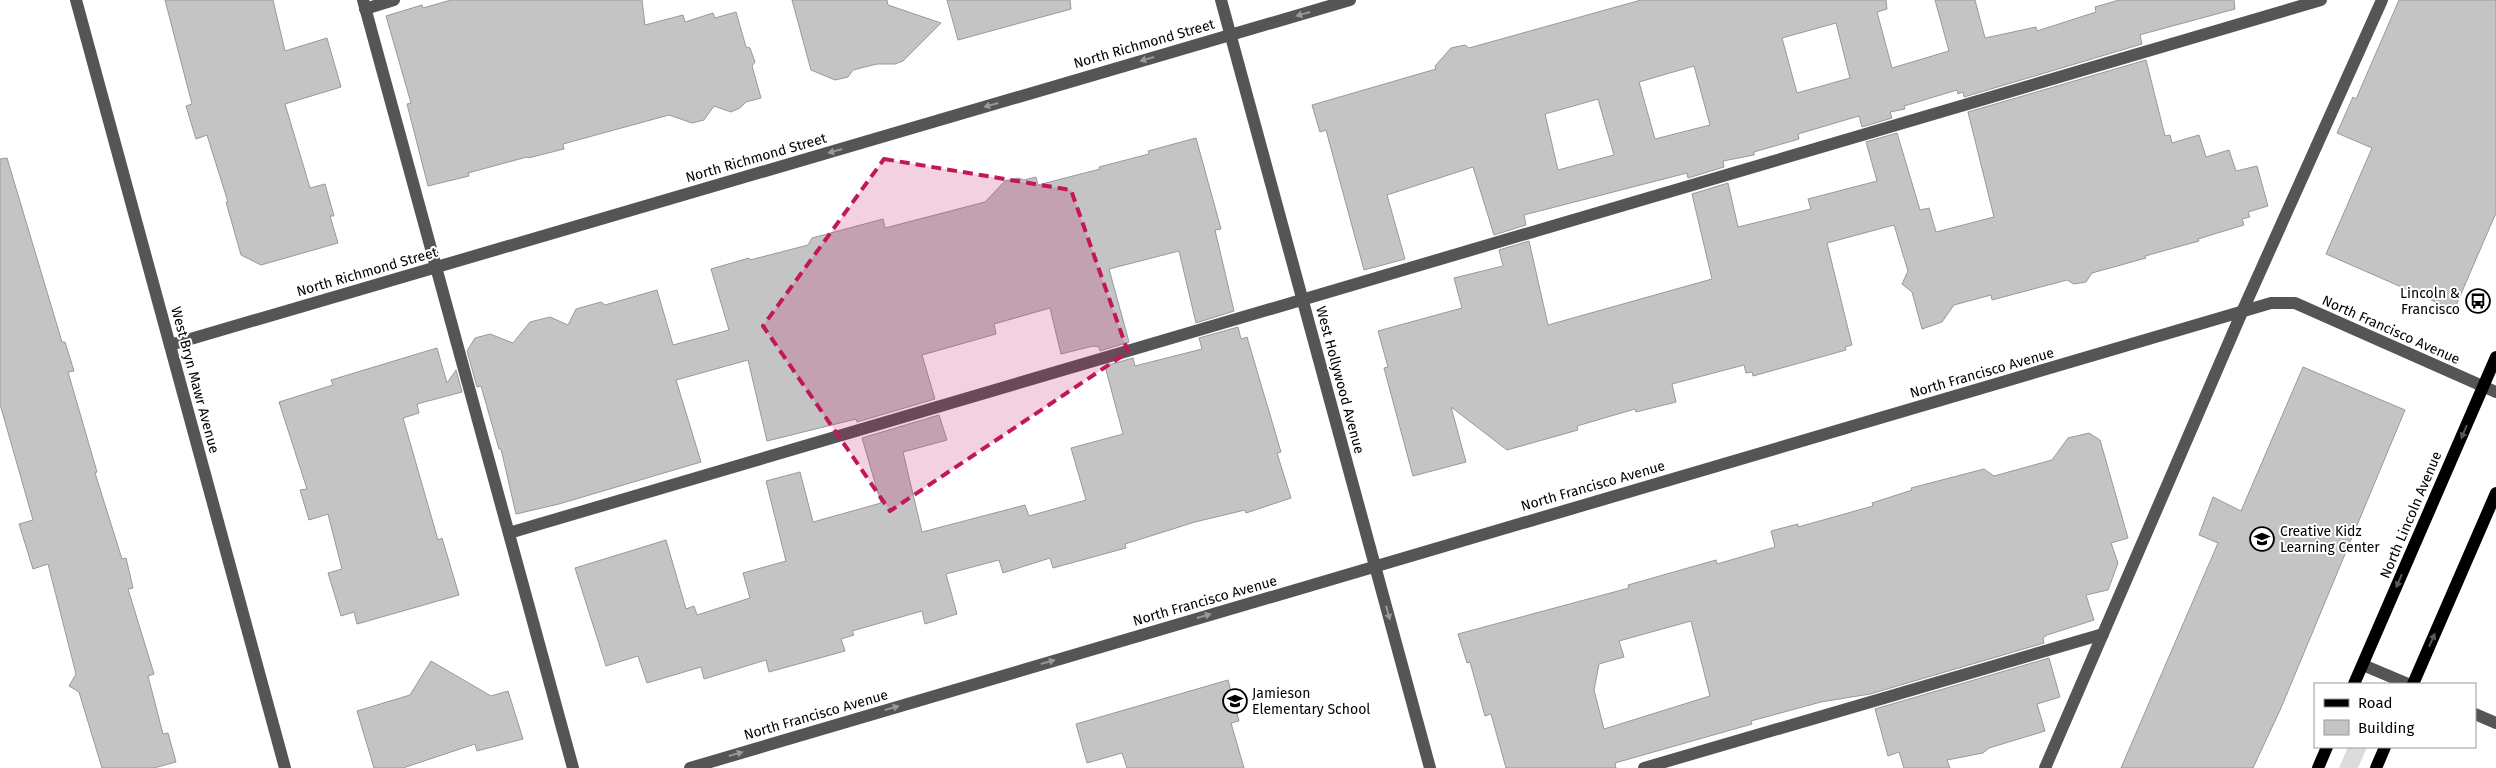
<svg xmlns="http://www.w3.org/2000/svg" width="2496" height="768" font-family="'Fira Sans',sans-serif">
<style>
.green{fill:#dcdcdc}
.building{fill:#c4c4c4;stroke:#999;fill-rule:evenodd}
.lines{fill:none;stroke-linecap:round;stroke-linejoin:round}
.minor{stroke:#555;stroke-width:12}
.major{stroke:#000;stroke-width:12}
.oneway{fill:#999}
.oneway2{fill:#595959}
.marked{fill:#c2185b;fill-opacity:0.2;stroke:#c2185b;stroke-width:4;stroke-dasharray:10 6;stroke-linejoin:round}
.labels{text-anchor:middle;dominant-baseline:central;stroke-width:4;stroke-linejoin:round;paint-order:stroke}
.street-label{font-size:14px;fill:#000;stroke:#fff}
.poi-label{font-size:14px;fill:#000;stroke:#fff;text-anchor:start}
</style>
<rect width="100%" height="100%" fill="#fff"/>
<!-- green -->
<polygon class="green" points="2348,747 2367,747 2358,768 2339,768"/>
<!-- building -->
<g class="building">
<polygon points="165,0 273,0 285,51 327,38 341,87 285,104 310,188 325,184 334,216 330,216 338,243 261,265 241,255 226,202 228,202 207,135 196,139 186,106 192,104"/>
<polygon points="451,0 642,0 645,25 683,15 685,22 713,13 715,18 736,12 746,47 750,48 755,62 752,66 761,98 746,102 740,108 731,112 714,106 704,120 692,123 669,115 563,144 564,149 528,158 527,157 468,173 469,176 428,186 407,104 411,103 386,16 422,5 423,8"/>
<polygon points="792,0 887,0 888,5 941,23 903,61 895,64 877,64 853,70 848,77 835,80 811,70"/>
<polygon points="947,0 1070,0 1071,9 958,40"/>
<path d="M 1641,0 L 1886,0 L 1887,9 L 1877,12 L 1892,68 L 1949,51 L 1935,0 L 1975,0 L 1985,38 L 2036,27 L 2037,31 L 2096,12 L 2095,7 L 2119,0 L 2234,0 L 2235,9 L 2143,34 L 2140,35 L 2142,44 L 1964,97 L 1963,92 L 1958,94 L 1957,90 L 1904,106 L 1905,109 L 1890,112 L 1892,118 L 1862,127 L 1859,116 L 1798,134 L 1799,139 L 1754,152 L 1754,155 L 1723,161 L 1724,167 L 1688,178 L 1687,173 L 1524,215 L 1526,225 L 1494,235 L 1473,167 L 1387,195 L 1405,259 L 1364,270 L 1326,130 L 1320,132 L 1312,105 L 1436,69 L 1435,66 L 1451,48 L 1465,45 L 1469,48 ZM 1836,23 L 1850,78 L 1797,93 L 1782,38 ZM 1694,66 L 1710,125 L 1655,139 L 1639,82 ZM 1598,99 L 1614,155 L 1558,170 L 1545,114 Z"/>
<polygon points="2399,0 2496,0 2496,213 2454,310 2326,254 2372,148 2337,133 2353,97 2356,99"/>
<polygon points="2146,60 2165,136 2170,135 2172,143 2199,135 2206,157 2229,150 2236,171 2257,166 2268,206 2248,212 2250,217 2242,219 2244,225 2198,239 2199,241 2145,256 2146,258 2092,273 2086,282 2074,284 2067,280 1992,300 1991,295 1954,305 1942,322 1922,329 1912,292 1902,284 1908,271 1894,225 1827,243 1852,345 1845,347 1846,350 1753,376 1752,372 1746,373 1744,365 1672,384 1676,402 1636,412 1635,409 1577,426 1578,430 1507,450 1451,407 1466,462 1413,476 1384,368 1388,367 1378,331 1462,308 1454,278 1503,266 1499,250 1529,241 1548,325 1712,279 1692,194 1728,183 1738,227 1811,209 1808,199 1877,181 1866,142 1897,133 1920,210 1929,208 1936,232 1994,217 1968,112"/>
<polygon points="1196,138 1221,229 1215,230 1234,311 1196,323 1179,251 1109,269 1129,342 1100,351 1099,347 1093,346 1061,354 1050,308 994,324 996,334 922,355 935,399 857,422 856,419 767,441 748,360 676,380 701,462 559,504 516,514 501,449 499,449 481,386 477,387 467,351 475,338 490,334 513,343 530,322 550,317 568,325 576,309 601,302 605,305 657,290 673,345 729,330 711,269 749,258 750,260 808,245 812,238 883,219 885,228 985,202 1005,181 1018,178 1024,180 1036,177 1038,185 1100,169 1099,167 1149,154 1148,151"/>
<polygon points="7,158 62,342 65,342 74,371 68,372 97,472 95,473 122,559 126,558 133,588 128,589 154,674 148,676 163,734 168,733 176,762 154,768 102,768 79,692 69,686 76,674 48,564 33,569 19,524 33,520 0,404 0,159"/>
<polygon points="1238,327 1241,339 1247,337 1281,452 1277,453 1291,498 1246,513 1245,510 1195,522 1125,544 1126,548 1053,568 1050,558 1003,573 999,560 946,574 957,614 925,624 922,611 852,631 854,635 841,639 845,651 769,672 766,660 704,679 701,667 647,683 638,656 606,666 575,568 666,540 686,609 694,606 697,615 750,598 743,573 786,561 766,481 800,472 813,522 881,503 862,438 939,415 947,440 903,452 922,532 1025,505 1029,516 1086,500 1071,448 1123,434 1105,366 1133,358 1135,366 1202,349 1199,338"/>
<polygon points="437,348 447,383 456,370 462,392 417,404 419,413 403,418 438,540 442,538 459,595 357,624 354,612 341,616 328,573 342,569 328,514 309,520 300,490 307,489 279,402 333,385 331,380"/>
<polygon points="2303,367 2405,410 2281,708 2253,768 2121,768 2218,543 2199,535 2213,497 2241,511"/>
<path d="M 2089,433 L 2100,440 L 2128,538 L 2111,543 L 2118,563 L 2108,590 L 2086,595 L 2094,620 L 2047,635 L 2043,638 L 2044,643 L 1870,694 L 1821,702 L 1751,721 L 1752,724 L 1615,763 L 1616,768 L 1506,768 L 1491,714 L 1485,716 L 1470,662 L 1467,663 L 1458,634 L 1629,588 L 1628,585 L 1716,560 L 1717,564 L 1775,547 L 1771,531 L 1798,524 L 1798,527 L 1873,506 L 1872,503 L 1912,490 L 1911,488 L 1984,469 L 1994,476 L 2052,460 L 2068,438 ZM 1691,621 L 1710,696 L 1604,729 L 1594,690 L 1599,664 L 1624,657 L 1619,641 Z"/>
<polygon points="2049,658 2060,697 2037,704 2045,731 1989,748 1983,753 1947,760 1950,768 1904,768 1899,752 1888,756 1875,709"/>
<polygon points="431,661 491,696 508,691 523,739 477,751 475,744 403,768 374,768 357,711 410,695"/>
<polygon points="1228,680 1239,721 1231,723 1244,768 1127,768 1122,753 1087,763 1076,724"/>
</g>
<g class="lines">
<!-- minor -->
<g class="minor">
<polyline points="76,0 285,768"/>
<polyline points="363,0 573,768"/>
<polyline points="1221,0 1430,768"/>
<polyline points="365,9 394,0"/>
<polyline points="170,345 1350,0"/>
<polyline points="509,533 2321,0"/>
<polyline points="2363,665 2408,684"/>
<polyline points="2475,714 2496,723"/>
<polyline points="690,768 2271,303 2295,303 2496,392"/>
<polyline points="1644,768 2103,634"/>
<polyline points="2045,768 2242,312 2382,0"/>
</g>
<!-- major -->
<g class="major">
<polyline points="2354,684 2496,357"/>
<polyline points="2413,684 2496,493"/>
<polyline points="2318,768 2327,747"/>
<polyline points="2376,768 2385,747"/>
</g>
</g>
<!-- one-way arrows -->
<defs><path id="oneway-solid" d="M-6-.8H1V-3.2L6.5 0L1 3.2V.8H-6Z" transform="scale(1.25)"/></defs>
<g class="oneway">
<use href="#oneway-solid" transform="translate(1303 14) rotate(164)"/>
<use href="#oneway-solid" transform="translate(1147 59) rotate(164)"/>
<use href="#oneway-solid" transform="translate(991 105) rotate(164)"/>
<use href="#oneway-solid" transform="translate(835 151) rotate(164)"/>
<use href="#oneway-solid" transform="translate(1388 613) rotate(75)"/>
<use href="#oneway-solid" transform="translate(1204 616) rotate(-16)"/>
<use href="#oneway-solid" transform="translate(1048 662) rotate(-16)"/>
<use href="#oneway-solid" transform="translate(892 708) rotate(-16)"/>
<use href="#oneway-solid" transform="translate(736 754) rotate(-16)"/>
</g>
<g class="oneway2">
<use href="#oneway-solid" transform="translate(2464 432) rotate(113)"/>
<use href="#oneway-solid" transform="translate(2399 581) rotate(113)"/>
<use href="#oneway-solid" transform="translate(2432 640) rotate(-66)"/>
</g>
<!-- marked area -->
<path class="marked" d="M 884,159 L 1071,190 L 1128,352 L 890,511 L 763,326 Z"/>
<!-- icons -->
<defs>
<g id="bus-ring" transform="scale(1.25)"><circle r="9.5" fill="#fff" stroke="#000" stroke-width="1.5"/><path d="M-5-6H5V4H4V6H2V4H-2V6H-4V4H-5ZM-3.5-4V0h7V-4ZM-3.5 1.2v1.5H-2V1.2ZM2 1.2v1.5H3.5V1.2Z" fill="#000"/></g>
<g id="school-ring" transform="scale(1.25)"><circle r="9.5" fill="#fff" stroke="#000" stroke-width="1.5"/><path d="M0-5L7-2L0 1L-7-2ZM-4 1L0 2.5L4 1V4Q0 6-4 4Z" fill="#000"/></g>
</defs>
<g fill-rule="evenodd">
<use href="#bus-ring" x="2478" y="301"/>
<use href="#school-ring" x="2262" y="539"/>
<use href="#school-ring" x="1235" y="701"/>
</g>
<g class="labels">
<!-- street labels -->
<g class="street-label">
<text transform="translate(1144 44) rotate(-16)">North Richmond Street</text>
<text transform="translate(756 158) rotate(-16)">North Richmond Street</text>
<text transform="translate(367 272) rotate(-16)">North Richmond Street</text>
<text transform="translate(2391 330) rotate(24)">North Francisco Avenue</text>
<text transform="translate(1982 373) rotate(-16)">North Francisco Avenue</text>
<text transform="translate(195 380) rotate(75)">West Bryn Mawr Avenue</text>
<text transform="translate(1340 380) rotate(75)">West Hollywood Avenue</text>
<text transform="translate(1593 486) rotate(-16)">North Francisco Avenue</text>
<text transform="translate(2411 515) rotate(-67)">North Lincoln Avenue</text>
<text transform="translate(1205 601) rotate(-16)">North Francisco Avenue</text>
<text transform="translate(816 715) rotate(-16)">North Francisco Avenue</text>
</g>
<!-- poi labels -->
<g class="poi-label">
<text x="2460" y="293" text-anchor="end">Lincoln &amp;<tspan x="2460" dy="16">Francisco</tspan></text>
<text x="2280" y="531">Creative Kidz<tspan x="2280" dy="16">Learning Center</tspan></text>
<text x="1252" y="693">Jamieson<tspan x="1252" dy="16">Elementary School</tspan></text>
</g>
</g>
<!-- legend -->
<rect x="2314" y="683" width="162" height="65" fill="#ffffff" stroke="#999999"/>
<rect x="2324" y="699" width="25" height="8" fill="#000000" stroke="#999999"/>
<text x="2358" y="708" font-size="15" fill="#000000">Road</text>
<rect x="2324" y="720" width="25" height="15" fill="#c4c4c4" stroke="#999999"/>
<text x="2358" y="733" font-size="15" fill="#000000">Building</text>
</svg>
